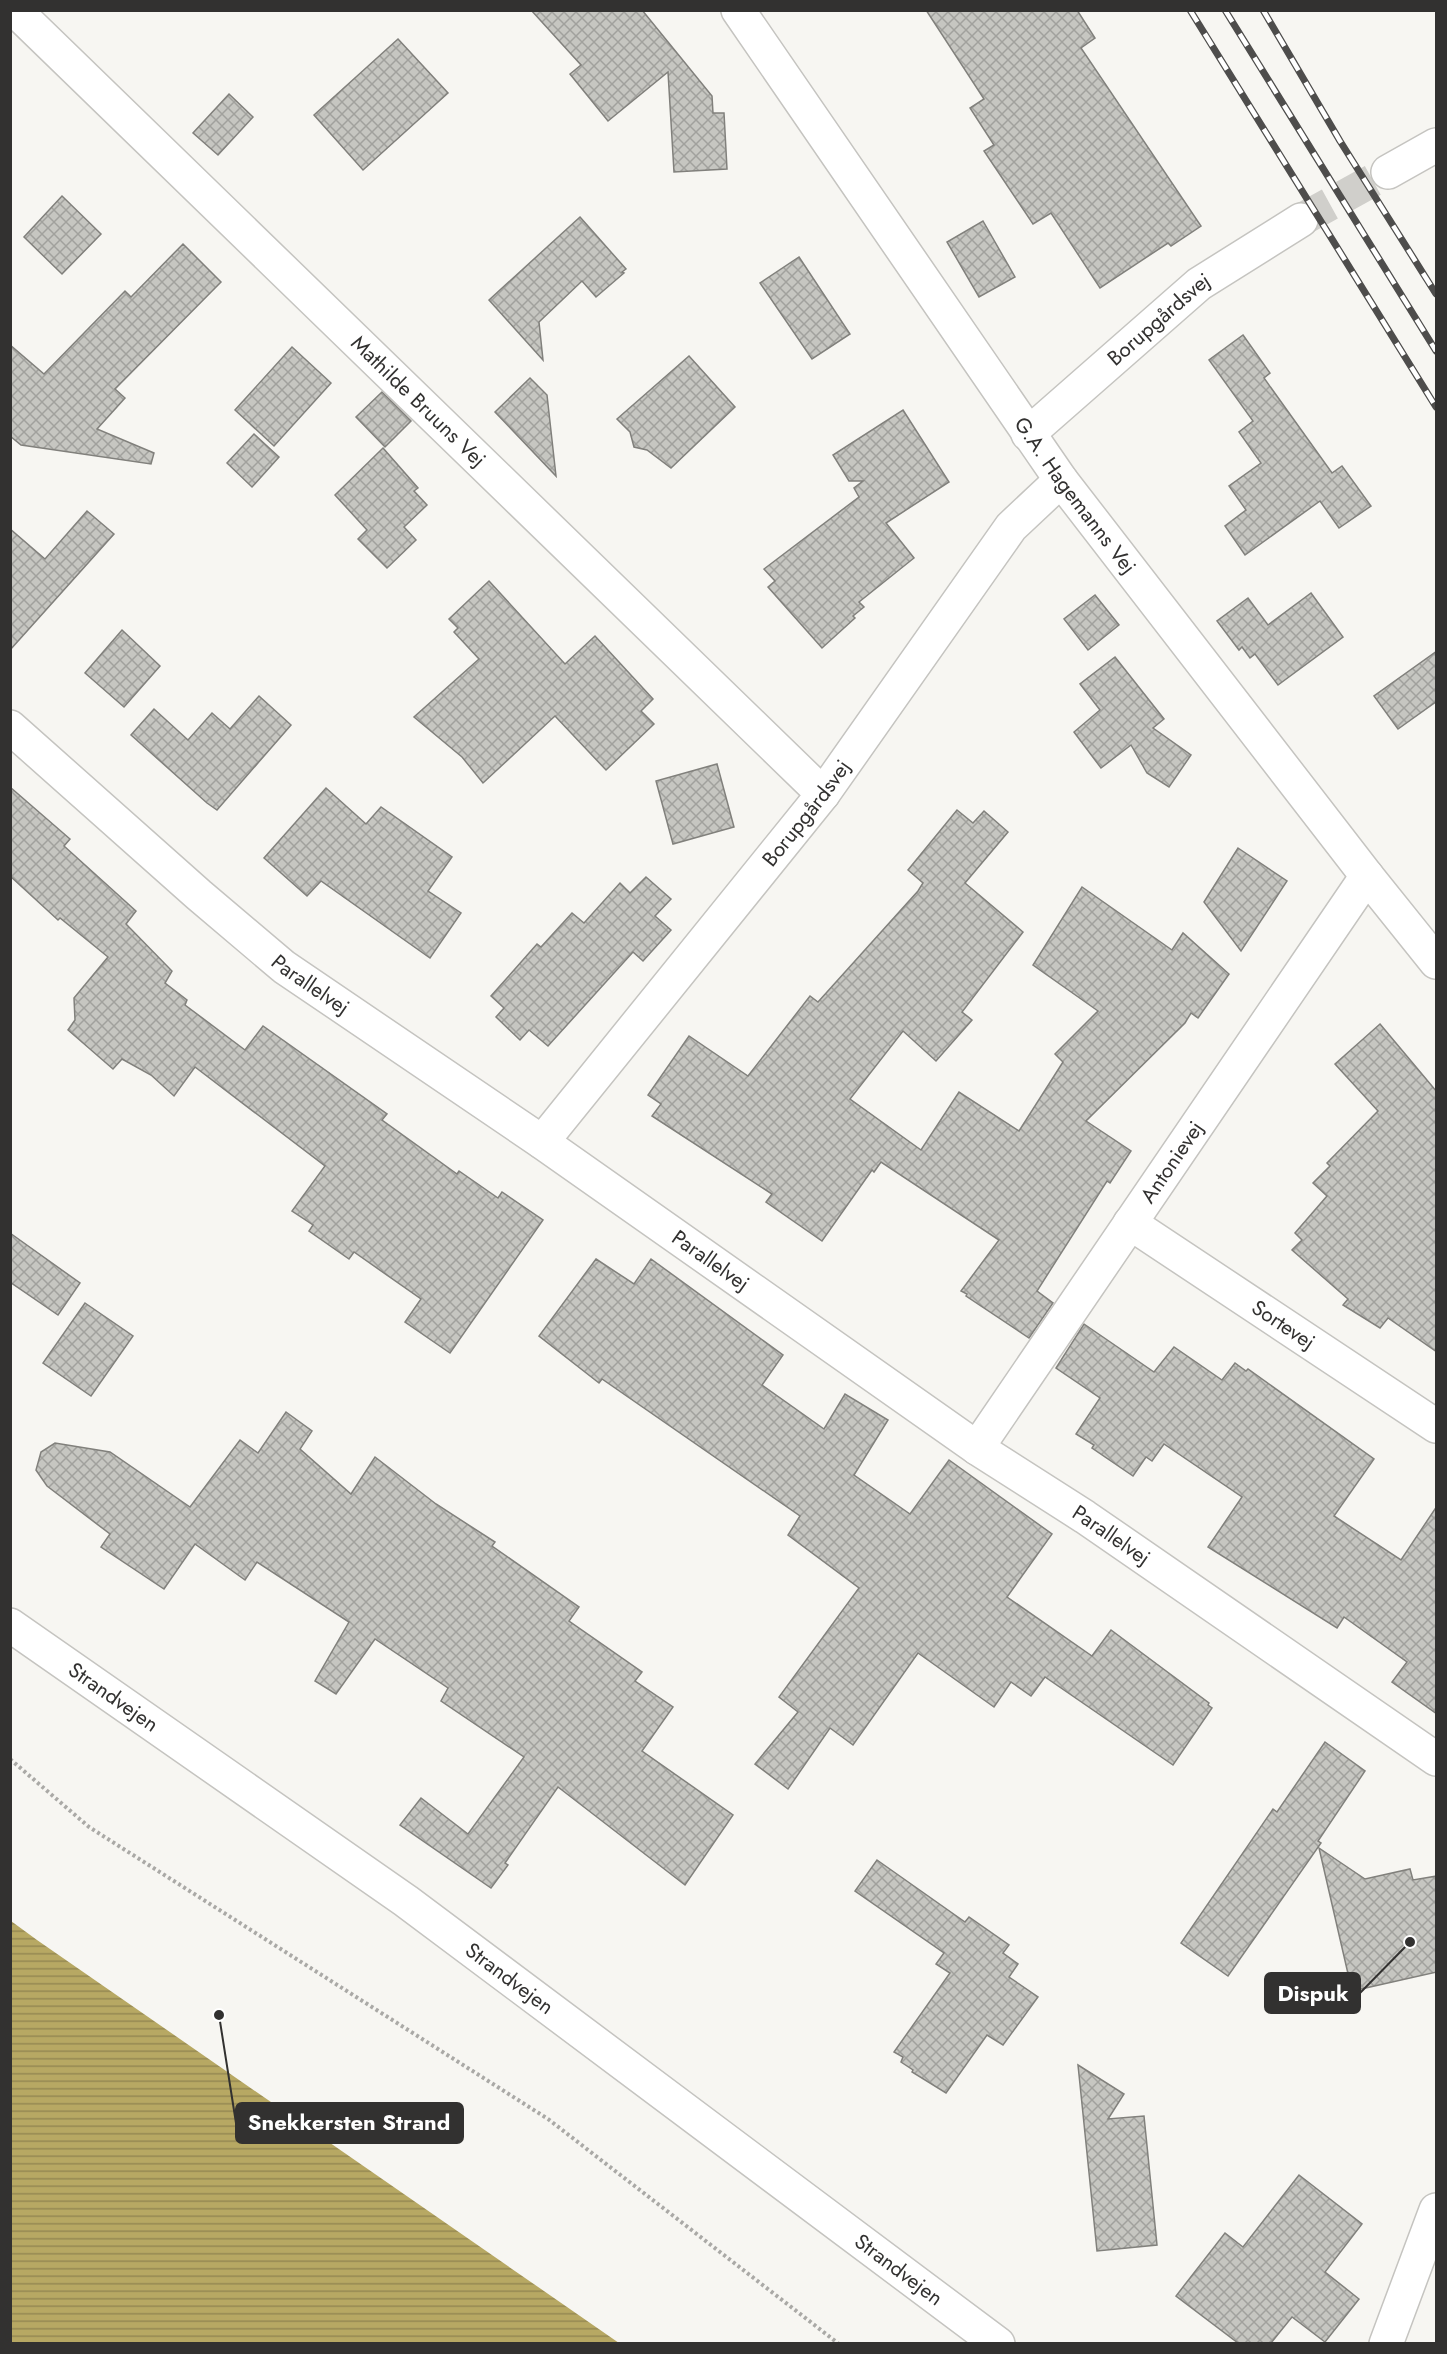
<svg xmlns="http://www.w3.org/2000/svg" width="1447" height="2354" font-family="Jost,sans-serif">
<style>
.water{fill:url(#water-rules)}
.building{fill:url(#building-cross-hatch);stroke:#81807c;stroke-width:1.5}
.lines{fill:none;stroke-linecap:round;stroke-linejoin:round}
.street-tunnel{stroke:#d0cfcb;stroke-width:33;stroke-dasharray:33 16;stroke-linecap:butt}
.street-casing{stroke:#c5c4c0;stroke-width:36}
.secondary-casing{stroke:#c5c4c0;stroke-width:36}
.path{stroke:#aaa9a6;stroke-width:4;stroke-dasharray:3 3;stroke-linecap:butt}
.street{stroke:#fff;stroke-width:33}
.secondary{stroke:#fff;stroke-width:33}
.rail-casing{stroke:#4e4d4c;stroke-width:7}
.rail{stroke:#fff;stroke-width:4.5;stroke-dasharray:14;stroke-linecap:butt}
.labels{text-anchor:middle;dominant-baseline:central;stroke-width:5;stroke-linejoin:round;paint-order:stroke}
.street-label{font-size:21px;fill:#323130;stroke:#fff}
.leader{fill:none;stroke:#323130;stroke-width:2}
.callout-dot{fill:#323130;stroke:#fff;stroke-width:2}
.callout{fill:#323130;stroke:#323130;stroke-width:2}
.callout-label{font-size:22px;text-anchor:middle;font-weight:bold;fill:#fff}
</style>
<defs>
<pattern id="water-rules" width="6" height="5" patternUnits="userSpaceOnUse" patternTransform="scale(1.5)"><rect width="6" height="5" fill="#b7a863"/><path d="M0 2.5h6" fill="none" stroke="#958952"/></pattern>
<pattern id="building-cross-hatch" width="8" height="8" patternUnits="userSpaceOnUse" patternTransform="scale(1.5)"><rect width="8" height="8" fill="#c6c6c1"/><path d="M0 0l8 8M0 8l8-8" fill="none" stroke="#a1a19d"/></pattern>
</defs>
<rect width="100%" height="100%" fill="#f7f6f2"/>
<!-- water -->
<polygon class="water" points="11,1921 37,1940 619,2343 11,2343"/>
<!-- building -->
<g class="building">
<polygon points="531,10 642,10 712,96 713,113 724,113 727,169 674,172 668,72 608,121 570,74 581,65"/>
<polygon points="926,10 1077,10 1095,38 1081,48 1201,226 1171,246 1168,243 1100,288 1051,213 1033,224 984,151 994,145 970,108 984,99"/>
<polygon points="398,39 448,93 363,170 314,115"/>
<polygon points="229,94 253,117 218,155 193,133"/>
<polygon points="62,196 101,234 62,274 24,237"/>
<polygon points="580,217 626,269 622,272 624,273 596,297 582,281 539,322 543,360 489,300"/>
<polygon points="983,221 1015,277 979,297 947,242"/>
<polygon points="183,244 221,282 115,389 125,398 97,429 154,453 151,464 21,445 10,436 10,345 44,374 125,291 131,297"/>
<polygon points="799,257 850,334 812,359 760,283"/>
<polygon points="1243,335 1270,373 1264,378 1332,473 1342,466 1371,506 1339,528 1320,501 1245,555 1225,526 1246,510 1229,486 1261,463 1239,432 1253,421 1209,360"/>
<polygon points="292,347 331,383 274,446 235,410"/>
<polygon points="689,356 735,407 671,468 647,450 634,447 630,432 617,419"/>
<polygon points="530,378 547,395 556,476 495,412"/>
<polygon points="382,392 411,421 385,447 356,417"/>
<polygon points="903,410 949,482 886,523 914,558 859,602 864,607 853,616 855,618 822,648 768,587 775,581 764,569 859,497 854,488 863,481 849,481 833,455"/>
<polygon points="254,434 279,457 252,487 227,463"/>
<polygon points="383,448 418,488 414,491 427,505 404,527 416,540 387,568 358,539 367,530 335,495"/>
<polygon points="87,511 114,534 10,650 10,529 45,559"/>
<polygon points="489,581 565,664 595,636 653,699 641,711 654,724 606,770 555,716 483,783 462,757 414,717 479,659 454,632 458,628 449,619"/>
<polygon points="1311,593 1343,637 1278,685 1255,654 1250,658 1242,647 1239,650 1217,621 1248,598 1268,625"/>
<polygon points="1095,595 1119,625 1088,650 1064,619"/>
<polygon points="122,630 160,666 124,707 85,673"/>
<polygon points="1437,651 1437,701 1398,729 1374,696"/>
<polygon points="1115,657 1164,719 1153,728 1191,755 1169,787 1147,773 1131,745 1101,768 1074,732 1100,710 1080,684"/>
<polygon points="259,696 291,725 217,810 207,803 131,735 154,709 188,740 212,713 230,729"/>
<polygon points="717,764 734,827 673,844 656,781"/>
<polygon points="10,787 70,839 64,846 136,911 126,924 172,971 165,983 187,1000 185,1005 245,1050 263,1026 387,1114 382,1120 457,1174 459,1171 498,1198 502,1192 543,1220 450,1353 405,1322 421,1299 354,1252 349,1259 309,1231 313,1225 292,1211 325,1166 195,1067 174,1096 151,1075 122,1059 113,1069 68,1030 75,1020 74,998 108,957 60,918 58,920 10,876"/>
<polygon points="326,788 366,824 381,807 452,857 428,891 461,913 430,958 321,881 307,896 264,858"/>
<polygon points="957,810 973,823 984,811 1008,832 965,883 1023,932 962,1012 972,1020 936,1061 903,1031 850,1099 921,1150 959,1092 1019,1131 1063,1062 1055,1054 1098,1011 1033,965 1082,887 1172,950 1183,933 1229,974 1198,1018 1191,1013 1185,1023 1086,1121 1131,1151 1110,1183 1107,1181 1037,1291 1053,1303 1029,1338 966,1296 967,1294 961,1291 999,1240 881,1162 874,1172 872,1170 822,1241 766,1202 772,1194 652,1116 661,1104 648,1095 689,1036 748,1076 810,996 818,1002 918,891 923,883 908,870"/>
<polygon points="1238,848 1287,881 1241,951 1204,902"/>
<polygon points="646,877 671,899 655,916 671,930 643,961 633,952 548,1046 529,1030 520,1040 496,1017 504,1008 491,996 537,944 541,947 572,913 584,923 620,883 630,893"/>
<polygon points="1380,1024 1437,1092 1437,1352 1388,1318 1380,1328 1343,1305 1348,1299 1292,1250 1302,1240 1295,1233 1327,1196 1313,1183 1330,1166 1327,1163 1378,1111 1335,1064"/>
<polygon points="10,1233 80,1283 58,1315 10,1282"/>
<polygon points="596,1259 634,1284 651,1259 783,1355 762,1385 824,1429 845,1394 888,1420 854,1475 910,1514 949,1460 1052,1534 1007,1597 1092,1656 1111,1630 1209,1703 1208,1705 1212,1708 1173,1765 1045,1677 1031,1696 1011,1682 994,1707 918,1653 853,1745 830,1728 788,1789 755,1764 798,1712 779,1697 859,1588 788,1535 800,1516 602,1379 599,1383 539,1336"/>
<polygon points="85,1303 133,1336 91,1396 43,1363"/>
<polygon points="1084,1324 1154,1372 1174,1347 1222,1380 1235,1363 1246,1371 1248,1369 1374,1459 1334,1516 1401,1560 1437,1506 1437,1714 1392,1682 1407,1662 1344,1617 1337,1628 1208,1547 1242,1497 1164,1444 1152,1461 1146,1457 1133,1476 1092,1448 1094,1445 1076,1434 1100,1398 1056,1368"/>
<polygon points="286,1412 312,1431 300,1449 351,1494 375,1457 436,1504 495,1542 492,1546 579,1607 569,1621 642,1672 635,1681 673,1707 642,1751 733,1815 685,1885 558,1787 505,1863 508,1865 491,1888 400,1825 421,1798 468,1834 524,1757 441,1701 448,1688 375,1639 336,1694 315,1681 349,1622 257,1562 245,1580 195,1544 164,1589 101,1547 110,1534 47,1486 36,1470 41,1452 55,1443 110,1452 190,1507 240,1440 258,1453"/>
<polygon points="1325,1742 1365,1771 1318,1841 1321,1843 1228,1976 1181,1943 1273,1809 1277,1812"/>
<polygon points="1319,1848 1365,1879 1410,1869 1413,1880 1437,1876 1437,1972 1352,1991"/>
<polygon points="877,1860 965,1922 969,1917 1009,1945 1003,1953 1018,1964 1009,1977 1038,1997 1003,2045 987,2035 946,2093 912,2072 913,2070 901,2062 903,2057 894,2052 950,1973 936,1964 944,1953 855,1891"/>
<polygon points="1078,2065 1124,2094 1108,2119 1144,2116 1157,2245 1097,2251"/>
<polygon points="1299,2175 1362,2224 1325,2272 1359,2299 1325,2342 1292,2317 1271,2343 1238,2343 1176,2296 1225,2233 1243,2247"/>
</g>
<g class="lines">
<!-- street-tunnel -->
<polyline class="street-tunnel" points="1301,220 1388,172"/>
<!-- street casing -->
<g class="street-casing">
<g id="street">
<path id="s1" d="M 15,10 L 823,794"/>
<path id="s2" d="M 738,10 L 1061,480 L 1367,876 L 1436,962"/>
<polyline points="1388,172 1436,145"/>
<path id="s3" d="M 1028,434 L 1199,284 L 1301,220"/>
<path id="s4" d="M 10,727 L 199,895 L 284,967 L 542,1142 L 977,1448 L 1085,1517 L 1436,1759"/>
<path id="s5" d="M 542,1142 L 823,794 L 1011,527 L 1061,480"/>
<path id="s6" d="M 1130,1223 L 1436,1426"/>
<path id="s7" d="M 977,1448 L 1367,876"/>
<polyline points="1386,2344 1436,2210"/>
</g>
</g>
<!-- secondary casing -->
<g class="secondary-casing">
<g id="secondary">
<path id="s8" d="M 10,1625 L 406,1901 L 998,2344"/>
</g>
</g>
<!-- path -->
<polyline class="path" points="10,1759 89,1827 548,2119 839,2344"/>
<!-- street -->
<use href="#street" class="street"/>
<!-- secondary -->
<use href="#secondary" class="secondary"/>
<!-- rail casing -->
<g class="rail-casing">
<g id="rail">
<polyline points="1190,10 1436,407"/>
<polyline points="1225,10 1436,351"/>
<polyline points="1263,10 1340,141 1436,294"/>
</g>
</g>
<!-- rail -->
<use href="#rail" class="rail"/>
</g>
<g class="labels">
<!-- street labels -->
<g class="street-label">
<text stroke="none"><textPath href="#s3" startOffset="174">Borupgårdsvej</textPath></text>
<text stroke="none"><textPath href="#s1" startOffset="562">Mathilde Bruuns Vej</textPath></text>
<text stroke="none"><textPath href="#s2" startOffset="591">G.A. Hagemanns Vej</textPath></text>
<text stroke="none"><textPath href="#s5" startOffset="422">Borupgårdsvej</textPath></text>
<text stroke="none"><textPath href="#s4" startOffset="396">Parallelvej</textPath></text>
<text stroke="none"><textPath href="#s7" startOffset="346">Antonievej</textPath></text>
<text stroke="none"><textPath href="#s4" startOffset="882">Parallelvej</textPath></text>
<text stroke="none"><textPath href="#s6" startOffset="184">Sortevej</textPath></text>
<text stroke="none"><textPath href="#s4" startOffset="1368">Parallelvej</textPath></text>
<text stroke="none"><textPath href="#s8" startOffset="126">Strandvejen</textPath></text>
<text stroke="none"><textPath href="#s8" startOffset="612">Strandvejen</textPath></text>
<text stroke="none"><textPath href="#s8" startOffset="1098">Strandvejen</textPath></text>
</g>
</g>
<!-- callouts -->
<path class="leader" d="M1410 1942L1360 1993M219 2015L236 2123"/>
<g class="callout-dot">
<circle cx="1410" cy="1942" r="6"/>
<circle cx="219" cy="2015" r="6"/>
</g>
<g class="callout">
<rect x="1265" y="1973" width="95" height="40" rx="6"/>
<rect x="236" y="2103" width="227" height="40" rx="6"/>
</g>
<g class="callout-label">
<text x="1313" y="2001">Dispuk</text>
<text x="349" y="2130">Snekkersten Strand</text>
</g>
<!-- border -->
<rect width="1447" height="2354" fill="none" stroke="#323130" stroke-width="24"/>
</svg>
